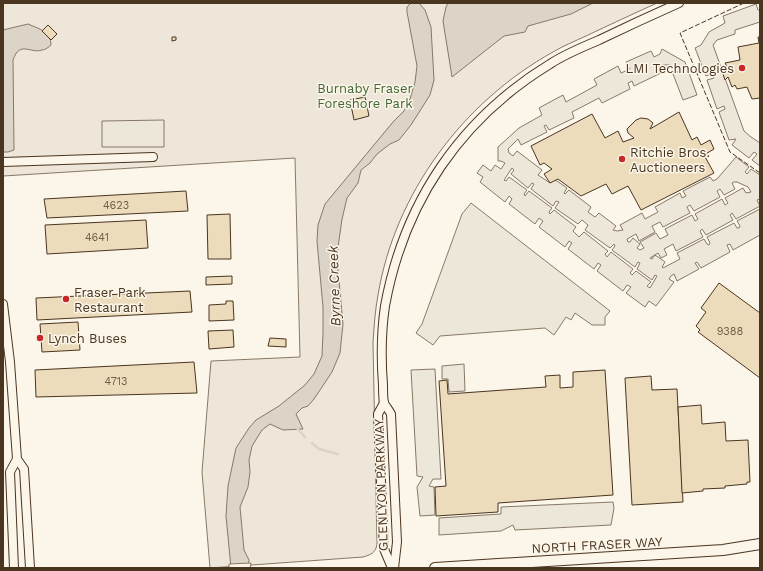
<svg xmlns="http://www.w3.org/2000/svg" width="763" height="571" font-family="'Work Sans',sans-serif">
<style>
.green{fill:#ede6d9;stroke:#887966}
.parking{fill:#ede7d9;stroke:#887966;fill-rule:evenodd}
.water{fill:#dcd4c6;stroke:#887966}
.pier{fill:#fbf6e9;stroke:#887966}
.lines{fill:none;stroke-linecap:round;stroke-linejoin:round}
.stream{stroke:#dcd4c6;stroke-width:2.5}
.building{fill:#ecdcbc;stroke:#4a3520}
.minor-casing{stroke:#4a3520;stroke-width:10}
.tertiary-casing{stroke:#4a3520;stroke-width:12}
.minor{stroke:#fbf6e9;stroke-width:8}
.tertiary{stroke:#fbf6e9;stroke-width:10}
.fence{stroke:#4a3520;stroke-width:1;stroke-dasharray:5 2;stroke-linecap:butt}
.poi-dot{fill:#c62828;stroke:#fbf6e9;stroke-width:1.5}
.labels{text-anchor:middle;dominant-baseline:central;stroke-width:3;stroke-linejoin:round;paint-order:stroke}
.number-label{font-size:11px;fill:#725f47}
.poi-label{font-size:13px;fill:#4a3520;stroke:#fbf6e9;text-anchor:start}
.park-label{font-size:13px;fill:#436837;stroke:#fbf6e9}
.street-label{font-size:13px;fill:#4a3520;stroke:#fbf6e9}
.water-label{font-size:14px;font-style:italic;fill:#4a3520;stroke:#fbf6e9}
</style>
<rect width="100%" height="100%" fill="#fbf6e9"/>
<!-- green -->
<path class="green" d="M 3,3 L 657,3 C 633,14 609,25 586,36 C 575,41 563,46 553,52 C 463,102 395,193 378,295 C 375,311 374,327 373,343 L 377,544 C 376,553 370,555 363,557 L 210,568 L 202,472 L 211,361 L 300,357 L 295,158 L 3,176 Z"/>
<!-- parking -->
<g class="parking">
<polygon points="756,4 758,10 760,10 760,22 735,30 735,34 717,40 713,45 744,131 751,137 760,143 760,166 752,160 757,154 754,152 749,158 732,145 736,139 729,140 719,112 725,109 724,106 717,109 707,80 714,78 712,74 706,76 695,48 701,45 709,32 725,23 723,16"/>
<path d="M 662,49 L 685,62 L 697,95 L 683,100 L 673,74 L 678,72 L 671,65 L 663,65 L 658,67 L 661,73 L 634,86 L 632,81 L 628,83 L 630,89 L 602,103 L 599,98 L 572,112 L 574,118 L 549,130 L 546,125 L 544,126 L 547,132 L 521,145 L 518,139 L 508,149 L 509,153 L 513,156 L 517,151 L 542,170 L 538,175 L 550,183 L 554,179 L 567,188 L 564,193 L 565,194 L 569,190 L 591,207 L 588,212 L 595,217 L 599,213 L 616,226 L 613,230 L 617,231 L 623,230 L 620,225 L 642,213 L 645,219 L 658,212 L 655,207 L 680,193 L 682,198 L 686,196 L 683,191 L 710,177 L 713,181 L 717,179 L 736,157 L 749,167 L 745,172 L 747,174 L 751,169 L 760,175 L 760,199 L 757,200 L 760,206 L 736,219 L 732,213 L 730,215 L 733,220 L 706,235 L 702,229 L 700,231 L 703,237 L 676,251 L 673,244 L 664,249 L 667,255 L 661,258 L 658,253 L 650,258 L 652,259 L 655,255 L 661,259 L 665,262 L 662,267 L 663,268 L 680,259 L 677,253 L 704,239 L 707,244 L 709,245 L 710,243 L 707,237 L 734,223 L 737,228 L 739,228 L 740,226 L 737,221 L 760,209 L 760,235 L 733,250 L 730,244 L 727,245 L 730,252 L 701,268 L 697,262 L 695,263 L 699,269 L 677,281 L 674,274 L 671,276 L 669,279 L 674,282 L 656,306 L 649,301 L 645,307 L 626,293 L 631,287 L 627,285 L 623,291 L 597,271 L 601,265 L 598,263 L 594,269 L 568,249 L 572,243 L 569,241 L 565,247 L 539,227 L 543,221 L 539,218 L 535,224 L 509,204 L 512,199 L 509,196 L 505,202 L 480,182 L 483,177 L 477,173 L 483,165 L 491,171 L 495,165 L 501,169 L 505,163 L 501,161 L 498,161 L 498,147 L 519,128 L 542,115 L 539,108 L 563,95 L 566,102 L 597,85 L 594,79 L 618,66 L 621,73 L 630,69 L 626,62 L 651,51 L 654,57 L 660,54 ZM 512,168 L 514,170 L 511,174 L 528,188 L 532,183 L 534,184 L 531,189 L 553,206 L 556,201 L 559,202 L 555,208 L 578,224 L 582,220 L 588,225 L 585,230 L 610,248 L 614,244 L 615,246 L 612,250 L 635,267 L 638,262 L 640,263 L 637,269 L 652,280 L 655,275 L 657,276 L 650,288 L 647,286 L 651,282 L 636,271 L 632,275 L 630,273 L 633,269 L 611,252 L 607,257 L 605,254 L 608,251 L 584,232 L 579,237 L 573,231 L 576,227 L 554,210 L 550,214 L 549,212 L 552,208 L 529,191 L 525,196 L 524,194 L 527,190 L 509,177 L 506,181 L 504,180 ZM 734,182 L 737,182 L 748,187 L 751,192 L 746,193 L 743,188 L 725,198 L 728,203 L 725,205 L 722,199 L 695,214 L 698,219 L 695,221 L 692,215 L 665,229 L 668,235 L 660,239 L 656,233 L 640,242 L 644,248 L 640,250 L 637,248 L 640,244 L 633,238 L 630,242 L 628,242 L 627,239 L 636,234 L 639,241 L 655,232 L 652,226 L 660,222 L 663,227 L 690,213 L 687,207 L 690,205 L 694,211 L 720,197 L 717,191 L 720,189 L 724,195 L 735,189 L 732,183 Z"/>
<polygon points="164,120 164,147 102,147 102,121"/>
<polygon points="471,203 610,311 605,317 605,325 592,325 575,313 571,320 566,317 554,335 545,328 440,336 433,345 416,333 422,324 462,214"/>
<polygon points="464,364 465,391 449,392 448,379 442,379 442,366"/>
<polygon points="435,369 441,479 433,479 429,486 434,487 435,515 420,516 417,487 423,477 417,476 411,370"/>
<polygon points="613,502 614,508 611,525 515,530 513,525 501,531 439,535 439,518 501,514 501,507"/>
</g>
<!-- water -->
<g class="water">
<polygon points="411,3 419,3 425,10 431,27 434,80 430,95 411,125 399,140 390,144 377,154 370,163 361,170 358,183 347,198 342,219 338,247 338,270 343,324 340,353 332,372 314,399 308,406 302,408 296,414 303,429 283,430 270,424 262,430 252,446 249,460 250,472 248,487 240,507 244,550 249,560 248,568 231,568 226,516 228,486 236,448 249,428 256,420 279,406 305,385 314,374 322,356 323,333 323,307 317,241 318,225 325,204 393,122 404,111 410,99 415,82 417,66 407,12 407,7"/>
<polygon points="448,3 593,3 571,14 528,26 525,32 504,36 452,77 443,21 446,7"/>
<path d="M 28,24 C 39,29 51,31 51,45 C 49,47 45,50 42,50 C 30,54 20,40 13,60 L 14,150 L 8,152 L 3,152 L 3,30 Z"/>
</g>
<!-- pier -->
<polygon class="pier" points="251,563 250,568 229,568 229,564"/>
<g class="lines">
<!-- stream -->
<g class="stream">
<polyline points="296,427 305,437"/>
<polyline points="312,443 319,449 338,454"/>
</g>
</g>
<!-- building -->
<g class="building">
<polygon points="48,25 57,34 51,40 42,31"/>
<polygon points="172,37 176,37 176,40 172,41"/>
<polygon points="758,37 760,37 760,98 752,99 747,87 737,89 735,85 732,87 728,77 725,80 721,68 727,67 725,63 740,60 738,47 759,43"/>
<polygon points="365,97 369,116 354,120 350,100"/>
<polygon points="679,112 692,140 697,137 701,145 710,140 714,149 704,155 714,173 641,210 628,186 612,194 606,184 581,196 558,179 550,183 544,174 552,169 544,163 540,165 531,146 592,114 605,138 618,131 623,142 634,138 628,133 627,129 636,120 641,118 648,119 653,123 650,129"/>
<polygon points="186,191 188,211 47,218 44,199"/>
<polygon points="230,214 231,259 208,259 207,215"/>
<polygon points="146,220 148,248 47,254 45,225"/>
<polygon points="232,276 232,284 206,285 206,277"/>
<polygon points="719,283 760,313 760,378 698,332 700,330 696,326 706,312 701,308"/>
<polygon points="190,291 192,312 37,320 36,298"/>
<polygon points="226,301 233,301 234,320 209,321 209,305 226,304"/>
<polygon points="78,322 80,350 42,352 40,324"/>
<polygon points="233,330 234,347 209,349 208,331"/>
<polygon points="270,338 286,339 286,347 268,346"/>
<polygon points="194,362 197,393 36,397 35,370"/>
<polygon points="605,370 613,495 498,503 498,512 436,516 435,487 446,486 439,381 447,380 448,394 546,387 545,376 560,375 560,388 573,387 573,372"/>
<polygon points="651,376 652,390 677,389 683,502 632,505 625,378"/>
<polygon points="701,405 702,424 725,422 726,441 748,440 750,482 747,482 747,484 725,486 725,488 703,489 703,491 682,493 678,407"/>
</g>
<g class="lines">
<!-- minor casing -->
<g class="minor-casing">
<g id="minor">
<polyline points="3,162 153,157"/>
<polyline points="3,304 10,362 17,459 10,472 14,568"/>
<polyline points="384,403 378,414 384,549 392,568"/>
<polyline points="17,459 24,469 30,568"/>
<path d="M 394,568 L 397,542 L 391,414 C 389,410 386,407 384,403 C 383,398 383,390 383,385 C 381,359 381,333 385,306 C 404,202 460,119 550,64 C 565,54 583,47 599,40 C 626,27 652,15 679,3"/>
</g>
</g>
<!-- tertiary casing -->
<g class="tertiary-casing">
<polyline id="tertiary" points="435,568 723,550 760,544"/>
</g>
<!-- minor -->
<use href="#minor" class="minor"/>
<!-- tertiary -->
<use href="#tertiary" class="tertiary"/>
<!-- fence -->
<polyline class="fence" points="744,3 680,33 730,152 760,173"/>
</g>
<!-- markers -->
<g class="poi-dot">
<circle cx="742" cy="68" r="4"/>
<circle cx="622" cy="159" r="4"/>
<circle cx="66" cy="299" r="4"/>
<circle cx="40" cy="338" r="4"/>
</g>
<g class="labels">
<!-- number labels -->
<g class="number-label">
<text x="116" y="205">4623</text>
<text x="97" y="237">4641</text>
<text x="730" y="331">9388</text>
<text x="116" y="381">4713</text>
</g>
<!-- poi labels -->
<g class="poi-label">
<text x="734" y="68" text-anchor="end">LMI Technologies</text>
<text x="630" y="152">Ritchie Bros.<tspan x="630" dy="15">Auctioneers</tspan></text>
<text x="74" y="292">Fraser Park<tspan x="74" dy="15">Restaurant</tspan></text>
<text x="48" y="338">Lynch Buses</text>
</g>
<!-- park labels -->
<g class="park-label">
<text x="365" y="88">Burnaby Fraser<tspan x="365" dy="15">Foreshore Park</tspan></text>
</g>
<!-- street labels -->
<g class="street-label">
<text transform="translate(381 485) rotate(-92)">GLENLYON PARKWAY</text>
<text transform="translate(597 545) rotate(-3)">NORTH FRASER WAY</text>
</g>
<!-- water labels -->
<g class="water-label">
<text transform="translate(334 286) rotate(-92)">Byrne Creek</text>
</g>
</g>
<!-- border -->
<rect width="763" height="571" fill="none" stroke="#4a3520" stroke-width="8"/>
</svg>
